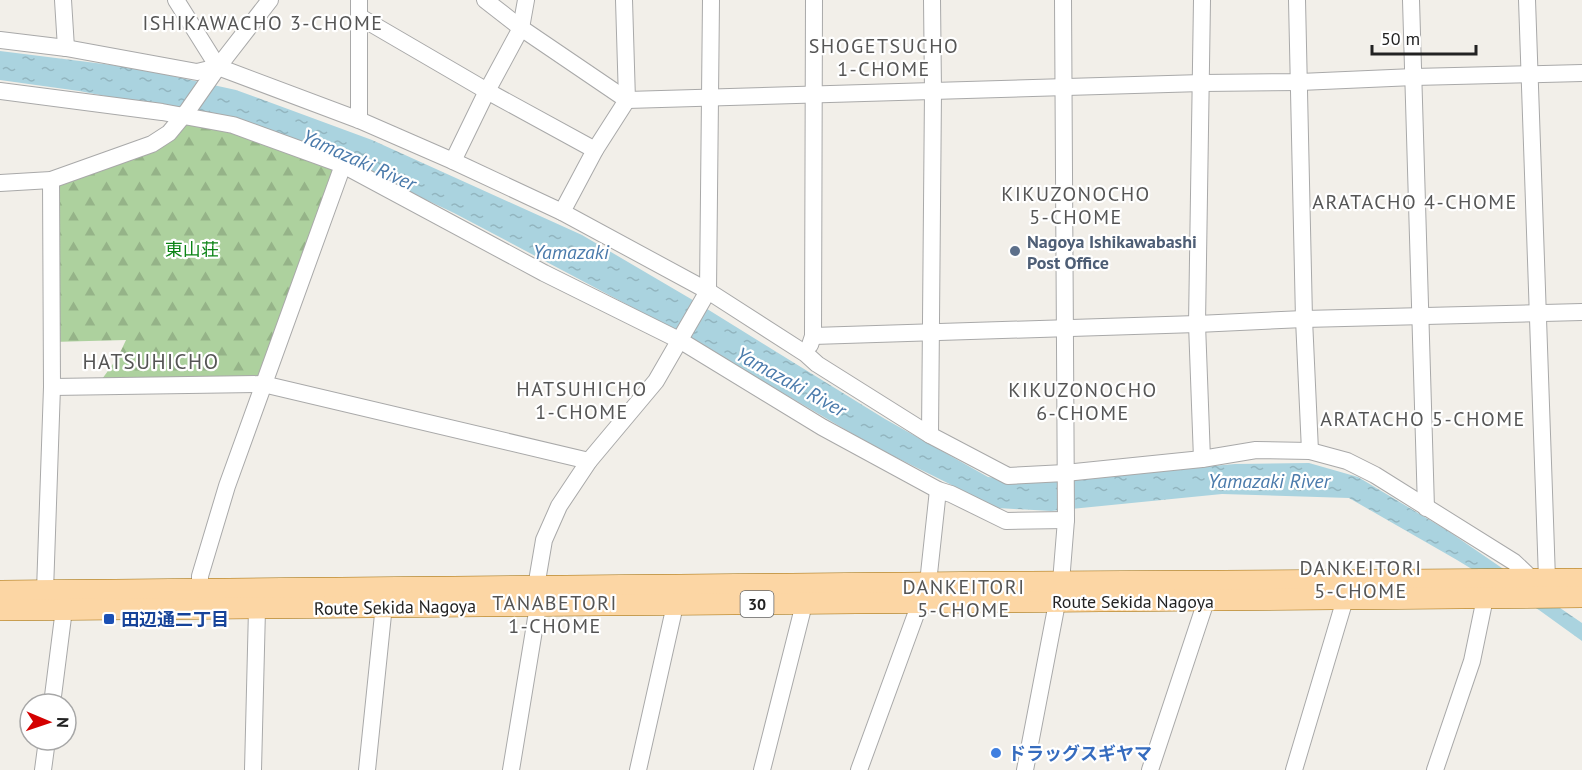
<svg xmlns="http://www.w3.org/2000/svg" width="1582" height="770" font-family="'PT Sans','Noto Sans JP',sans-serif">
<style>
.forest{fill:url(#forest-firs)}
.water{fill:url(#water-ripples)}
.lines{fill:none;stroke-linecap:round;stroke-linejoin:round}
.minor-casing{stroke:#a9a9a9;stroke-width:18}
.major-casing{stroke:#a06b00;stroke-width:22}
.minor{stroke:#fff;stroke-width:16}
.major{stroke:#fcd6a4;stroke-width:21}
.service-dot{fill:#5c6f8a;stroke:#fff;stroke-width:2}
.transit-dot{fill:#1a4fb4;stroke:#fff;stroke-width:2}
.shop-dot{fill:#3f7fe0;stroke:#fff;stroke-width:2}
.labels{text-anchor:middle;dominant-baseline:central;stroke-width:4.5;stroke-linejoin:round;paint-order:stroke}
.shield{fill:#fff;stroke:#646464;stroke-width:1.5}
.shield-label{font-size:16px;font-weight:bold;fill:#222}
.service-label{font-size:18px;font-weight:bold;fill:#4e5e75;stroke:#fff;text-anchor:start}
.park-label{font-size:18px;fill:#0c8416;stroke:#fff}
.street-label{font-size:18px;fill:#222;stroke:#fff}
.transit-label{font-size:18px;font-weight:bold;fill:#164399;stroke:#fff;text-anchor:start}
.shop-label{font-size:18px;font-weight:bold;fill:#366cbe;stroke:#fff;text-anchor:start}
.neighbourhood-label{font-size:20px;letter-spacing:1.5px;fill:#555;stroke:#fff}
.water-label{font-size:20px;font-style:italic;fill:#4a7aab;stroke:#fff}
.quarter-label{font-size:21px;letter-spacing:1.5px;fill:#555;stroke:#fff}
</style>
<defs>
<pattern id="forest-firs" width="22" height="20" patternUnits="userSpaceOnUse" patternTransform="scale(1.5)"><rect width="22" height="20" fill="#add19e"/><path d="M5 1l3.5 6h-7zM16 11l3.5 6h-7z" fill="#95b388"/></pattern>
<pattern id="water-ripples" width="26" height="14" patternUnits="userSpaceOnUse" patternTransform="scale(1.5)"><rect width="26" height="14" fill="#aad3df"/><path d="M2 4q2-2 4 0t4 0M15 11q2-2 4 0t4 0" fill="none" stroke="#92b5bf"/></pattern>
</defs>
<rect width="100%" height="100%" fill="#f2efe9"/>
<!-- forest -->
<polygon class="forest" points="188,110 343,165 263,384 97,386 118,357 126,340 52,342 51,180 152,144"/>
<!-- water -->
<polygon class="water" points="0,51 136,68 236,90 372,140 582,235 691,299 885,419 988,477 1023,481 1056,480 1235,464 1309,463 1358,477 1448,531 1582,623 1582,641 1539,610 1457,560 1349,498 1222,494 1051,511 998,508 875,447 679,332 454,213 314,147 210,116 79,91 0,80"/>
<g class="lines">
<!-- minor casing -->
<g class="minor-casing">
<g id="minor">
<polyline points="63,0 66,48"/>
<polyline points="176,0 218,67"/>
<polyline points="359,0 359,120"/>
<polyline points="485,0 521,28 627,100 1202,83 1300,82 1414,77 1582,73"/>
<polyline points="1202,0 1197,324 1202,459"/>
<polyline points="1297,0 1304,319 1310,451"/>
<polyline points="1411,0 1426,508"/>
<polyline points="1527,0 1547,579"/>
<polyline points="360,17 487,91 595,150"/>
<polyline points="0,40 66,48 197,72 218,67 359,120 453,161 562,212 708,291 806,354 817,364 930,435 1008,476 1065,473 1202,459 1256,450 1310,451 1347,461 1375,475 1514,562 1532,579"/>
<polyline points="0,91 162,112 233,125 343,165 544,273 681,341 822,427 938,490 951,494 1006,521 1066,520"/>
<polyline points="453,161 487,91 521,28 526,0"/>
<polyline points="0,183 51,180 152,144 169,133 188,110 218,67 270,0"/>
<polyline points="562,212 595,150 627,100 624,0"/>
<polyline points="813,336 1197,324 1304,319 1582,312"/>
<polyline points="810,345 813,336 814,0"/>
<polyline points="52,387 263,384 589,461"/>
<polyline points="930,435 933,91 932,0"/>
<polyline points="928,583 938,490"/>
<polyline points="45,591 52,387 51,180"/>
<polyline points="200,601 200,576 227,486 343,165"/>
<polyline points="52,704 64,609"/>
<polyline points="43,770 47,740"/>
<polyline points="253,770 257,609"/>
<polyline points="367,770 385,595"/>
<polyline points="511,770 538,606 536,587 544,540 559,506 589,461 656,381 708,291 711,0"/>
<polyline points="638,770 675,605 676,595"/>
<polyline points="762,770 804,604"/>
<polyline points="859,770 920,603"/>
<polyline points="1025,770 1061,582 1066,520 1063,0"/>
<polyline points="1150,770 1206,601"/>
<polyline points="1294,770 1345,599"/>
<polyline points="1435,770 1472,661 1485,598"/>
</g>
</g>
<!-- major casing -->
<g class="major-casing">
<g id="major">
<polyline points="0,591 1028,582 1582,579"/>
<polyline points="0,610 1582,597"/>
</g>
</g>
<!-- minor -->
<use href="#minor" class="minor"/>
<!-- major -->
<use href="#major" class="major"/>
</g>
<!-- markers -->
<circle class="service-dot" cx="1015" cy="251" r="6"/>
<rect class="transit-dot" x="103" y="613" width="12" height="12" rx="3"/>
<circle class="shop-dot" cx="996" cy="753" r="6"/>
<g class="labels">
<!-- shield labels -->
<rect class="shield" x="740.5" y="591" width="33" height="26" rx="4.5"/>
<g class="shield-label">
<text x="757" y="604">30</text>
</g>
<!-- service labels -->
<g class="service-label">
<text x="1027" y="241">Nagoya Ishikawabashi<tspan x="1027" dy="21">Post Office</tspan></text>
</g>
<!-- park labels -->
<g class="park-label">
<text x="192" y="249">東山荘</text>
</g>
<!-- street labels -->
<g class="street-label">
<text x="1133" y="601">Route Sekida Nagoya</text>
<text transform="translate(395 607) rotate(-1)">Route Sekida Nagoya</text>
</g>
<!-- transit labels -->
<g class="transit-label">
<text x="121" y="619">田辺通二丁目</text>
</g>
<!-- shop labels -->
<g class="shop-label">
<text x="1008" y="753">ドラッグスギヤマ</text>
</g>
<!-- neighbourhood labels -->
<g class="neighbourhood-label">
<text x="263" y="23">ISHIKAWACHO 3-CHOME</text>
<text x="884" y="46">SHOGETSUCHO<tspan x="884" dy="23">1-CHOME</tspan></text>
<text x="1076" y="194">KIKUZONOCHO<tspan x="1076" dy="23">5-CHOME</tspan></text>
<text x="1415" y="202">ARATACHO 4-CHOME</text>
<text x="582" y="389">HATSUHICHO<tspan x="582" dy="23">1-CHOME</tspan></text>
<text x="1083" y="390">KIKUZONOCHO<tspan x="1083" dy="23">6-CHOME</tspan></text>
<text x="1423" y="419">ARATACHO 5-CHOME</text>
<text x="1361" y="568">DANKEITORI<tspan x="1361" dy="23">5-CHOME</tspan></text>
<text x="964" y="587">DANKEITORI<tspan x="964" dy="23">5-CHOME</tspan></text>
<text x="555" y="603">TANABETORI<tspan x="555" dy="23">1-CHOME</tspan></text>
</g>
<!-- water labels -->
<g class="water-label">
<text transform="translate(359 160) rotate(24)">Yamazaki River</text>
<text x="571" y="252">Yamazaki</text>
<text transform="translate(791 382) rotate(29)">Yamazaki River</text>
<text x="1269" y="481">Yamazaki River</text>
</g>
<!-- quarter labels -->
<g class="quarter-label">
<text x="151" y="361">HATSUHICHO</text>
</g>
</g>
<!-- north arrow -->
<g transform="translate(48 722) rotate(92)"><circle r="28" fill="#ffffff" stroke="#a7a7a7" stroke-width="1.5"/>
<path d="M0-4.5L10 22L0 15L-10 22Z" fill="#d40000"/>
<text y="-9" font-size="16" font-weight="bold" text-anchor="middle" fill="#222222">N</text>
</g>
<!-- scale -->
<path d="M1372 45v9h104v-9" fill="none" stroke="#222222" stroke-width="3"/>
<text x="1381" y="45" font-size="18" fill="#222222" stroke="#ffffff" stroke-width="4.5" paint-order="stroke">50 m</text>
</svg>
